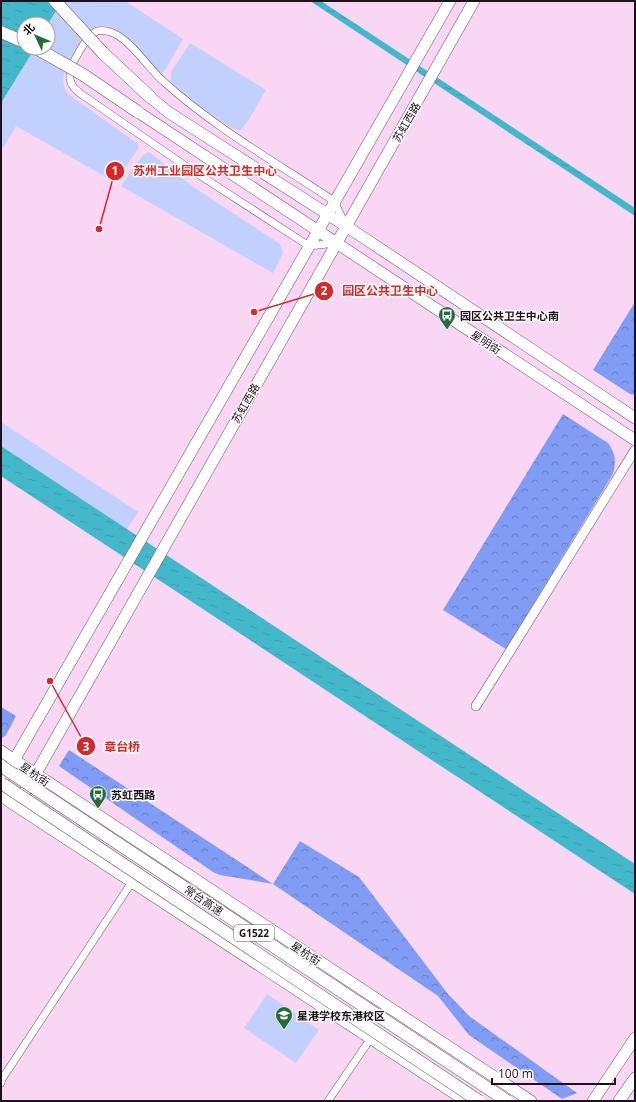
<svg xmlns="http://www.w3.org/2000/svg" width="636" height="1102" font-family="'Open Sans','Noto Sans SC',sans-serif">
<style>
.grass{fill:#c1d0fd}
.forest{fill:url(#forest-crowns)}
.water{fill:url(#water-ripples)}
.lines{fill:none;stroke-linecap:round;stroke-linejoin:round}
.street-casing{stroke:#6f506b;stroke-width:8}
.secondary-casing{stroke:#6f506b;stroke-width:10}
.primary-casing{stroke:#6f506b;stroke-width:12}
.highway-casing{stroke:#6f506b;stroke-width:13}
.street{stroke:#fff;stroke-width:7}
.secondary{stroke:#fff;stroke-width:9}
.primary{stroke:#fff;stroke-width:11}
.highway{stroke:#fff;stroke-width:12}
.highway-bridge-casing{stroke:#6f506b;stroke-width:13;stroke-linecap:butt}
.highway-bridge{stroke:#fff;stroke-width:12}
.labels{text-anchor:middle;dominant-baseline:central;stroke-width:3;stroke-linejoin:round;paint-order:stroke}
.shield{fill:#fff;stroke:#615860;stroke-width:1}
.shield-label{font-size:10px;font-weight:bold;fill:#1d111c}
.street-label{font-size:11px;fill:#1d111c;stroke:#fff}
.poi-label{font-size:11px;font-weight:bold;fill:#1d111c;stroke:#fff;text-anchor:start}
.leader{fill:none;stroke:#d62828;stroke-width:1.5}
.callout-dot{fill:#d62828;stroke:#fff;stroke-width:1.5}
.mark-label{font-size:12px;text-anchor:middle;font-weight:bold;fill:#fff}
.callout-label{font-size:12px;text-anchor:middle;font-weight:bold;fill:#d62828;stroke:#fff;stroke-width:3;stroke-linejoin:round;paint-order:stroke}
</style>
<defs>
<pattern id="forest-crowns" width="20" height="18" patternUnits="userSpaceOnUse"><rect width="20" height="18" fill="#819cf4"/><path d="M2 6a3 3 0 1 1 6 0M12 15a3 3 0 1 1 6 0" fill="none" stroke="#697ec5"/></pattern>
<pattern id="water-ripples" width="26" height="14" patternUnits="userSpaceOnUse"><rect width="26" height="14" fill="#43b8cb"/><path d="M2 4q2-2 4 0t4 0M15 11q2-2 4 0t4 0" fill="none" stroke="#3a9dae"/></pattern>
</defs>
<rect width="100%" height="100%" fill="#fad6f5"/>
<!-- grass -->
<g class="grass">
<path d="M 62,1 L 125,1 L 183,39 L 165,70 L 161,73 C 144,64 114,10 91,30 C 82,38 73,58 66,69 C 62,79 62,85 68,94 L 138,144 L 138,149 L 115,182 L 16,126 L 1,151 L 1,103 L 35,48 L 48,48 L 48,24 Z"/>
<path d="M 190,43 L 266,90 L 248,121 L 241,130 C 230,132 188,97 178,89 L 171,82 L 171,72 Z"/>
<polygon points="149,152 195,188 280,244 283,253 273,273 121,186 143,155"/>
<polygon points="1,422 138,512 127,529 1,446"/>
<polygon points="267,994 319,1030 296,1063 244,1028"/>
</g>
<!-- forest -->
<g class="forest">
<polygon points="635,302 635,395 630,394 593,370"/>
<path d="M 563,414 L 608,443 C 616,454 616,462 613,474 L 506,649 L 443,610 Z"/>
<polygon points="1,707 16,716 6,735 1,739"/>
<polygon points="69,750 273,884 300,841 359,877 448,994 469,1016 577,1093 562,1099 469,1035 438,996 273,884 220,875 213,872 59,766"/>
</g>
<!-- water -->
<g class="water">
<polygon points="1,1 62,1 48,24 24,24 24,48 35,48 1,103"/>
<polygon points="310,1 321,1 635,208 635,216"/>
<polygon points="1,446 635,864 635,894 1,476"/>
</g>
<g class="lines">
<!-- street casing -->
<g class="street-casing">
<g id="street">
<path d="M 336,243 L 309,246 L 184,165 L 81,94 C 76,90 71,86 70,79 C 68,67 86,36 97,31 C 124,26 145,66 164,82 C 215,128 277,163 334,201 L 345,224"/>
<polyline points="1,1083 2,1079 132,882"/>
<polyline points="328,1101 371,1038"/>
</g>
</g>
<!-- secondary casing -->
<g class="secondary-casing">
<polyline id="secondary" points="476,706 635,450"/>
</g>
<!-- primary casing -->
<g class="primary-casing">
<g id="primary">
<polyline points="150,97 168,112 346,226 635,418"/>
<polyline points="138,112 635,440"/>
<polyline points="1,751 531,1101"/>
<polyline points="1,783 450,1"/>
<polyline points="1,796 466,1101"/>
<polyline points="16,806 35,775 474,1"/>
<polyline points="593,1101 635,1038"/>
<polyline points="619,1101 635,1078"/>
</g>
</g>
<!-- highway casing -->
<g class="highway-casing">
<g id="highway">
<polyline points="1,32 24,42"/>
<polyline points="102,52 150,97"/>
</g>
</g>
<!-- street -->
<use href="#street" class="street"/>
<!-- secondary -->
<use href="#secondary" class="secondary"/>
<!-- primary -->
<use href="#primary" class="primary"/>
<!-- highway -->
<use href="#highway" class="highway"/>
<!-- highway-bridge casing -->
<g class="highway-bridge-casing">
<g id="highway-bridge">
<polyline points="55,1 102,52"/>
<polyline points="36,48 82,74 138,112"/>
<polyline points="1,766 507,1101"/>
<polyline points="1,783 479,1101"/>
</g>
</g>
<!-- highway-bridge -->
<use href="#highway-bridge" class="highway-bridge"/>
</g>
<!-- icons -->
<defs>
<g id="bus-pin" transform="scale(0.9)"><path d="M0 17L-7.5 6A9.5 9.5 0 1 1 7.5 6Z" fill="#246d3b" stroke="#fff"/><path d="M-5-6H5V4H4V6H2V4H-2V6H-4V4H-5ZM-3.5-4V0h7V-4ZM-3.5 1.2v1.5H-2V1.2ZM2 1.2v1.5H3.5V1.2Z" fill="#fff"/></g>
<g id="school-pin" transform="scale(0.9)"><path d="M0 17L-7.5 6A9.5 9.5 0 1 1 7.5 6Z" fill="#246d3b" stroke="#fff"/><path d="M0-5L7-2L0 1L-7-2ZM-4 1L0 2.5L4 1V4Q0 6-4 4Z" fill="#fff"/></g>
</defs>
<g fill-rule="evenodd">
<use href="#bus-pin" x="447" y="315"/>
<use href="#bus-pin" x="98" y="794"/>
<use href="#school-pin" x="284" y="1015"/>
</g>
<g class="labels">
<!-- shield labels -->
<rect class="shield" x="234" y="925" width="40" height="16" rx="3"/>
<g class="shield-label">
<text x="254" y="933">G1522</text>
</g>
<!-- street labels -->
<g class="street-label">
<text transform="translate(406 122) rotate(-60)">苏虹西路</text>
<text transform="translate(486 342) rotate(33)">星明街</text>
<text transform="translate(245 403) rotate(-60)">苏虹西路</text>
<text transform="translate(35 774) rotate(34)">星杭街</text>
<text transform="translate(204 900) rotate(34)">常台高速</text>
<text transform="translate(306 953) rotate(33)">星杭街</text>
</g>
<!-- poi labels -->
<g class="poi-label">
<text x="460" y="315">园区公共卫生中心南</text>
<text x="111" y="794">苏虹西路</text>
<text x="297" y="1015">星港学校东港校区</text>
</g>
</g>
<!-- callouts -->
<path class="leader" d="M99 229L115 171M254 312L324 291M50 681L86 746"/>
<g class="callout-dot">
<circle cx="99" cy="229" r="4"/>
<circle cx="254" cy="312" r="4"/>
<circle cx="50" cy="681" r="4"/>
<circle cx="115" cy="171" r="10"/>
<circle cx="324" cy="291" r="10"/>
<circle cx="86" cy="746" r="10"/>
</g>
<g class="mark-label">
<text x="115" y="175">1</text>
<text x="324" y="295">2</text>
<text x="86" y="751">3</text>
</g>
<g class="callout-label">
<text x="205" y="175">苏州工业园区公共卫生中心</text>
<text x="390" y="295">园区公共卫生中心</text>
<text x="122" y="751">章台桥</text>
</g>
<!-- border -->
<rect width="636" height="1102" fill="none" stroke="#1d111c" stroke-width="4"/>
<!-- north arrow -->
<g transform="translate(36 36) rotate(314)"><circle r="19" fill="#ffffff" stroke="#a5a0a4"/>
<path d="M0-3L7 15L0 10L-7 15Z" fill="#246d3b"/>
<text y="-6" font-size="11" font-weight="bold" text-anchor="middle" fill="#1d111c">北</text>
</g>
<!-- scale -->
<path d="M492 1078v6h123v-6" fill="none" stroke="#1d111c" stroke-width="2"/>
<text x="498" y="1078" font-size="12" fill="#1d111c" stroke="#ffffff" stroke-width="3" paint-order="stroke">100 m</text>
</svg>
